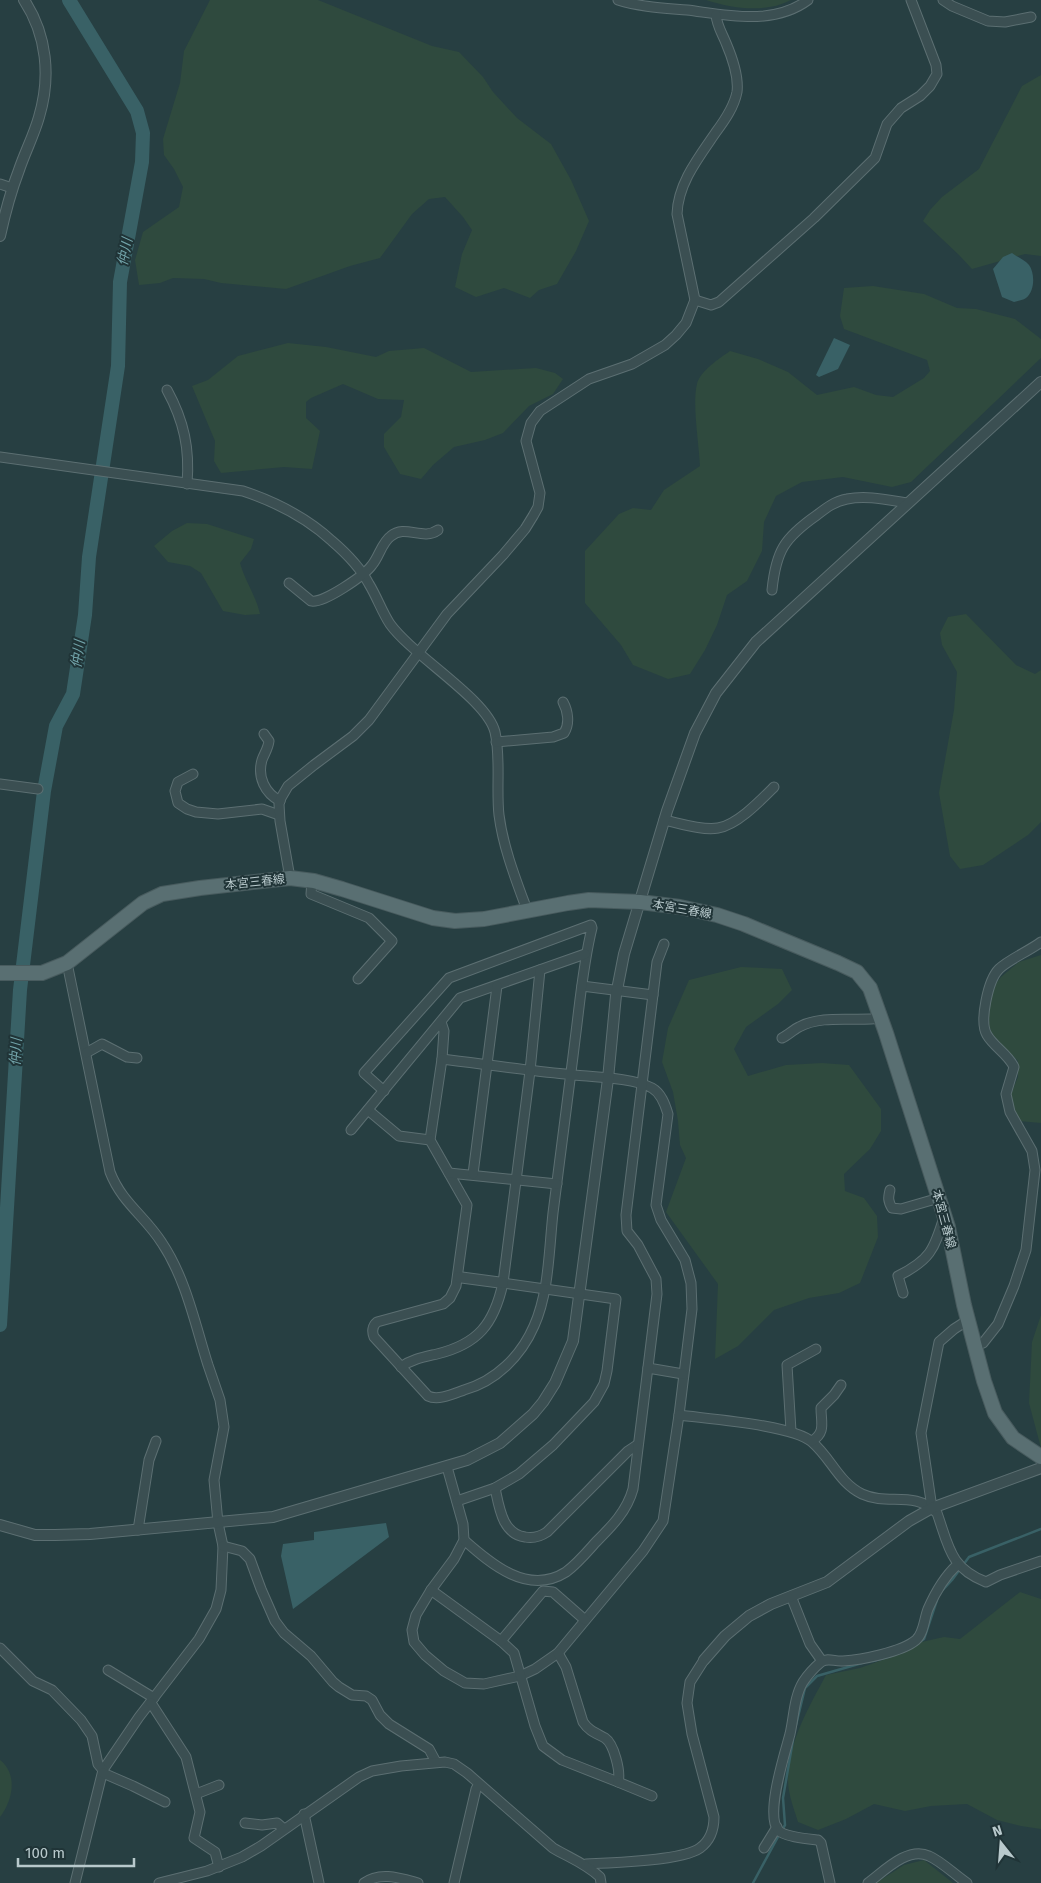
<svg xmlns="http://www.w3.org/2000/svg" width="1041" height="1883" font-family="'Fira Sans','Noto Sans JP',sans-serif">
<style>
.green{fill:#2f4a3e}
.water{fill:#396166}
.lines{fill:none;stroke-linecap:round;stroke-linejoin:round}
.stream{stroke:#396166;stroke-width:2.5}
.river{stroke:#396166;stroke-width:14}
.minor-casing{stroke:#5c6f72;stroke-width:11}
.tertiary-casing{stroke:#5c6f72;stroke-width:12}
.primary-casing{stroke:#485b5e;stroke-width:16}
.minor{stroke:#3b4f52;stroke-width:9}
.tertiary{stroke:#3b4f52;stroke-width:10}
.primary{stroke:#596f72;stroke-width:14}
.labels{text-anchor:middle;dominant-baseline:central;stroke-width:4;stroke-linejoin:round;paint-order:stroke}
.street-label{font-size:12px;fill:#b8c9cc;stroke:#203437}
.water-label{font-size:14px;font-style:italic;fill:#72a4aa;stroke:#203437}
</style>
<rect width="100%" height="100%" fill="#273f42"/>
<!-- green -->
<g class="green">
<polygon points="210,0 318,0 432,46 459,52 483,77 493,92 517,118 551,144 571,180 589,221 576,251 557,284 539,290 530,298 504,288 476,297 455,287 462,254 472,230 463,217 445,197 429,199 412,214 380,258 350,266 286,289 221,283 204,279 173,278 160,283 139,285 135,260 143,232 179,207 183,187 174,169 164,155 163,139 180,83 184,51"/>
<path d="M 706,0 L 791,0 C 766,13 733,9 706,0 Z"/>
<polygon points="1041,75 1041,256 1025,254 972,269 959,255 923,221 930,210 942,197 979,169 1022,86"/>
<path d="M 873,286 L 924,294 L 957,308 L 976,309 L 1015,319 L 1041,339 L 1041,358 L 911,482 L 892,487 L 843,477 L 802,482 L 776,496 L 764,522 L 762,551 L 747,581 L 727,595 L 717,625 L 705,650 L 690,674 L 668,679 L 633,665 L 621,645 L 585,603 L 585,551 L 619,514 L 633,508 L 651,510 L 664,490 L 700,466 C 699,444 692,403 697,384 C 700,371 720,358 730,351 L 758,359 L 788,372 L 817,395 L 854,387 L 876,395 L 893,397 L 924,378 L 930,371 L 927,360 L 844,329 L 840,316 L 844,288 Z"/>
<polygon points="288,343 326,347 376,357 389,351 424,348 471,372 536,368 555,373 563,379 553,394 529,406 503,433 485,440 454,447 433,465 421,479 400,474 384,447 384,434 401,417 404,400 378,399 343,384 311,398 306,402 306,418 320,431 312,469 284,467 221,473 214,461 215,441 192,386 208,380 238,356"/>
<path d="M 187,523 L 207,524 L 254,539 L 251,549 L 240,563 C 245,581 256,596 260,614 L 245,615 L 223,611 L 201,573 L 190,566 L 168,562 L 154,546 L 172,531 Z"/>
<polygon points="966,614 1016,665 1035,674 1041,670 1041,822 1028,835 983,865 960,869 950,856 939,793 954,710 957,672 942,645 940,633 948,617"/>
<polygon points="1041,955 1041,1123 1019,1121 1008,1101 1018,1077 1018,1061 992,1035 982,1002 1001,977 1019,962"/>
<polygon points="741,967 782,969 792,990 778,1004 746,1027 734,1049 748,1076 786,1065 822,1063 849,1065 881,1109 881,1131 870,1149 844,1174 845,1191 864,1198 877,1216 878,1237 860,1283 839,1293 809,1298 774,1310 738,1346 715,1359 718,1284 666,1212 686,1158 680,1145 678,1121 673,1092 662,1062 668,1028 689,980"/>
<polygon points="1041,1315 1041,1448 1029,1403 1032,1342"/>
<path d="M 1020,1592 L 1041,1599 L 1041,1829 L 1021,1826 L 997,1820 L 967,1804 L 931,1806 L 905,1811 L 874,1804 L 846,1819 L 818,1830 L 798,1822 C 794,1809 788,1794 788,1780 C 788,1742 809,1707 826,1675 L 860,1668 L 888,1658 L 917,1643 L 944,1637 L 960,1639 Z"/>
<path d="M 0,1760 C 18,1774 13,1800 0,1817 Z"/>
<polygon points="924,1860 953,1883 876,1883 904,1865"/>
</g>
<!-- water -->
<g class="water">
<path d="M 1012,253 C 1017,257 1025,260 1029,265 C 1035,273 1035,291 1026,298 C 1023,300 1018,301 1014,302 L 1002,297 L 993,269 L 1003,257 Z"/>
<polygon points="834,338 850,345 838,369 819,377 816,375"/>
<polygon points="386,1523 389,1537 293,1609 281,1556 283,1544 314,1540 314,1532"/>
</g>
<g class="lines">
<!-- stream -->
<g class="stream">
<polyline points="940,1593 952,1580 969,1557 1041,1529"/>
<polyline points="921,1641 924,1639 937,1600"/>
<polyline points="873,1661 891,1656"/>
<polyline points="796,1725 805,1688 817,1676 862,1663"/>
<polyline points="782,1830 785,1825 783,1798 793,1740"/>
<polyline points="753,1883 779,1835"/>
</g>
<!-- river -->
<polyline class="river" points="0,1325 20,990 44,791 56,726 73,694 85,615 89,557 118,366 120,282 142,162 143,133 137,111 69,0"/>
<!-- minor casing -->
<g class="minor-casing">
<g id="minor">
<path d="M 618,0 C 640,7 664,8 687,10 C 727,15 773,26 808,0"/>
<polyline points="943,0 952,6 988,21 1005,22 1031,17"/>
<polyline points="0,184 12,188"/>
<polyline points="695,300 711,305 719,302 814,218 875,158 887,124 901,108 920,96 930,86 937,74 936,65 911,0"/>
<path d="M 167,390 C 184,421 190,449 187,484"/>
<path d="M 0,457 L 243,491 C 276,502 306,517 332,541 C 346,553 360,567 369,584 C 377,597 382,612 390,624 C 413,656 487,699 495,732 C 501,757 496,789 499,815 C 503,847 516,880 527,910"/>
<path d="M 289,583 L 311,601 C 323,604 365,575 372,565 C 379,557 382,542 391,536 C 405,524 423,541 438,530"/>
<path d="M 772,590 C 776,551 784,538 817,515 C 826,508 835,501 847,499 C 867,495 888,500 908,503"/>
<path d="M 264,734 L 269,741 C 268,749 264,754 262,760 C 257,777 265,793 280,801"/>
<path d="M 496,742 L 553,737 L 564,733 C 570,724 568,711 563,702"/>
<polyline points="193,774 178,782 175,791 178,803 187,809 196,812 218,814 262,809 279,815"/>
<polyline points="0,784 38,789"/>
<path d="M 664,820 C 679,823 703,831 718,828 C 737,825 760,801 774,787"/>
<path d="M 290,878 L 280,821 L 279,804 L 281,798 L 288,786 L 314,765 L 353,736 L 369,720 L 447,614 L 503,555 L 525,529 L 533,516 L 538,507 L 540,493 L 526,441 L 531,423 L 540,411 L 589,379 L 632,364 L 665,345 L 676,335 L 686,323 L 695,300 L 677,214 C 678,183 699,157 716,132 C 725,120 734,107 737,92 C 739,76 732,57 726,43 C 722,33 717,26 716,15"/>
<polyline points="312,881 311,894 369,918 392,941 358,979"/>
<path d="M 67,963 L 110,1172 C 122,1203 145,1216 162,1243 C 186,1279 195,1324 208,1365 L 220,1400 L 224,1427 L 214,1480 L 218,1523 L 223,1546 L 221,1590 L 216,1609 L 199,1639 L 139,1717 L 103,1770 L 75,1883"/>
<polyline points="582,986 653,995"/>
<polyline points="441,1022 444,1031 442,1059"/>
<path d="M 782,1038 C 788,1035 793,1030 799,1027 C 823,1014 855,1022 881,1018"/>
<polyline points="86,1053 102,1044 127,1057 137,1058"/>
<path d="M 384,1091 L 364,1073 L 449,978 L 591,925 L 592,928 C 583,964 580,1002 575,1040 C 568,1098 560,1156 553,1213 C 549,1249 549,1293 534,1326 C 521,1356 496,1381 464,1390 C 453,1394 438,1401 428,1396 L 374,1337 C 372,1332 372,1326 377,1322 L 443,1304 L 450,1298 L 456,1286 L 467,1205 L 430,1140 L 442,1059 C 483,1064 524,1070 565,1074 C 588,1077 632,1077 652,1088 C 661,1093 665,1104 668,1114 L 656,1205 L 661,1220 L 685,1260 L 691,1283 L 692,1309 L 679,1415 L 663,1521 L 643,1551 L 558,1653 L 535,1669 L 520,1676 L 484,1684 L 465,1683 L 444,1671 L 425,1655 L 414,1642 L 412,1630 L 416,1615 L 431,1590 L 454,1559 L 464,1540 L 463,1524 L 447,1467"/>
<polyline points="368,1110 399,1136 430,1140"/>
<polyline points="351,1130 460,998 585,954"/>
<polyline points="449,1173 557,1184"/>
<polyline points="473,1174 497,986"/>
<path d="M 890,1190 C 888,1198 888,1201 892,1208 L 901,1209 L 939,1198"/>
<path d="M 903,1293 L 898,1276 C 930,1260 934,1250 944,1217"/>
<path d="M 974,1346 L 983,1343 L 998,1324 L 1014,1286 L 1026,1250 L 1035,1170 L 1032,1151 L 1010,1112 L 1006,1094 L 1014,1067 C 1008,1054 994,1047 987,1035 C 979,1022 988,980 999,969 C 1008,960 1029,951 1041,942"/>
<path d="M 401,1367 C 412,1359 424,1357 437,1354 C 478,1344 494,1324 503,1283 L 530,1071 L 540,970"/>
<polyline points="648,1368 683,1374"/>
<path d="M 679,1415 C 709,1419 793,1425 812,1442 C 831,1458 839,1483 862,1494 C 888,1506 914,1490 937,1513 C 949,1547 950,1568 986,1582 L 1000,1575 L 1041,1561"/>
<polyline points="791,1431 787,1365 816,1349"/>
<path d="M 812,1441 C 826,1432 821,1423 821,1408 L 834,1395 L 841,1385"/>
<path d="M 495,1488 C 499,1506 502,1534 525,1537 C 534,1539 541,1536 547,1532 L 628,1451 L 637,1445"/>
<polyline points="457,1501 495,1488 519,1474 553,1445 594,1402 604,1384 607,1371 616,1299 503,1283"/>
<polyline points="932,1508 921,1433 939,1342 954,1329 968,1320"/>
<polyline points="138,1530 149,1460 156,1441"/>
<path d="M 464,1540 C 491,1564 528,1596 566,1572 C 577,1564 587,1552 596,1542 C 612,1526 627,1511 633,1489 L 657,1294 L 656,1279 L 638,1245 L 627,1231 L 626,1215 L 657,962 L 664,944"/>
<polyline points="223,1546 242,1551 250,1559 261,1589 275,1621 284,1633 311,1656 333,1682 339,1687 352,1695 366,1696 372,1700 380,1715 389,1724 429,1749 436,1762"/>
<path d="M 431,1590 L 501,1641 L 514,1653 L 535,1726 L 543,1746 L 562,1760 L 618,1782 C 621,1772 614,1744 605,1738 C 596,1733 589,1731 583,1722 L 566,1667 L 558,1653"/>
<polyline points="791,1596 810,1644 822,1661"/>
<polyline points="501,1641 543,1591 553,1592 585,1620"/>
<polyline points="0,1648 33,1681 52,1690 81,1720 92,1736 98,1764 103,1770"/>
<polyline points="108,1670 154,1698"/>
<polyline points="151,1703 186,1757 200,1812 194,1838 215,1852 219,1867"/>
<polyline points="103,1773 133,1786 165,1802"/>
<polyline points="618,1782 652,1796"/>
<polyline points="196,1794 219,1785"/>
<polyline points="304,1814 319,1883"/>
<polyline points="245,1823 262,1825 277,1823 284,1829"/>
<polyline points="764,1848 777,1827"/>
<path d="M 586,1864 C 611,1863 682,1861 700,1848 C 711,1840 714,1829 714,1817 L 692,1734 L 687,1703 L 690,1682 L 704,1660"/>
<path d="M 159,1883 L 207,1871 L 242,1857 L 261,1846 L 359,1777 L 372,1771 L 401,1766 L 445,1762 L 454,1764 L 467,1773 L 553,1848 C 570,1858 585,1863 600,1877 L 601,1883"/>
<path d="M 364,1883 C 380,1871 400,1878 418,1883"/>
<polyline points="454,1883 476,1789 479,1784"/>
<path d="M 830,1883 L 821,1843 L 818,1840 C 809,1839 784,1837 778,1830 C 765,1814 785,1753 790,1734 C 794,1717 794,1697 803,1682 C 807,1676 815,1667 821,1662 C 828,1657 835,1662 843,1661 C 861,1660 902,1652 916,1640 C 924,1633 924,1619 928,1609 C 935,1593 945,1576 957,1565"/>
<path d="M 868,1883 C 884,1871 908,1846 929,1856 C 941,1861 955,1875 967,1883"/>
</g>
</g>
<!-- tertiary casing -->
<g class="tertiary-casing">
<g id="tertiary">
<path d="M 0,236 C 5,213 11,191 19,170 C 25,152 34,135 39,117 C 51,77 47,35 24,0"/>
<polyline points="458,1277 503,1283"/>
<polyline points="0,1525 35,1535 55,1535 90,1534 273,1517 467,1460 500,1443 533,1414 543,1402 555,1383 573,1341 608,1079 616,995 624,954 667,811 695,733 716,693 756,642 1041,382"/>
<polyline points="704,1660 725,1636 749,1616 771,1604 827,1582 909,1521 932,1508 1041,1468"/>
</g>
</g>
<!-- primary casing -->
<g class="primary-casing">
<polyline id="primary" points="0,973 42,973 67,963 143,903 162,894 200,888 290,878 314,881 342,889 433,918 455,921 484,919 568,903 589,900 640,902 680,907 717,915 744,924 838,963 857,972 870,988 886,1033 948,1227 964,1305 984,1381 995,1413 1013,1438 1041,1457"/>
</g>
<!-- minor -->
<use href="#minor" class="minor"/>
<!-- tertiary -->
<use href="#tertiary" class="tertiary"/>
<!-- primary -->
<use href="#primary" class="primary"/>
</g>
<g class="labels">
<!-- street labels -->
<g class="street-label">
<text transform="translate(255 882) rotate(-6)">本宮三春線</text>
<text transform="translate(682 909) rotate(10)">本宮三春線</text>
<text transform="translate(944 1219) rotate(75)">本宮三春線</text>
</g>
<!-- water labels -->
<g class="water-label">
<text transform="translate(125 252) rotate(-79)">仲川</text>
<text transform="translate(78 654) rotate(-82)">仲川</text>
<text transform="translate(16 1052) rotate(-87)">仲川</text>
</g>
</g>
<!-- north arrow -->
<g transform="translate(1001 1843) rotate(343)" stroke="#203437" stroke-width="4" paint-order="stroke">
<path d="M0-4L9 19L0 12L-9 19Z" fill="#b8c9cc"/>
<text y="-8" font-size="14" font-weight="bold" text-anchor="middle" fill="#b8c9cc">N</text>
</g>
<!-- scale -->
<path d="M18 1858v8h116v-8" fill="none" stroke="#b8c9cc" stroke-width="2.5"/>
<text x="25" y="1858" font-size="15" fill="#b8c9cc" stroke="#203437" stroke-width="4" paint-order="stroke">100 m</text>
</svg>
